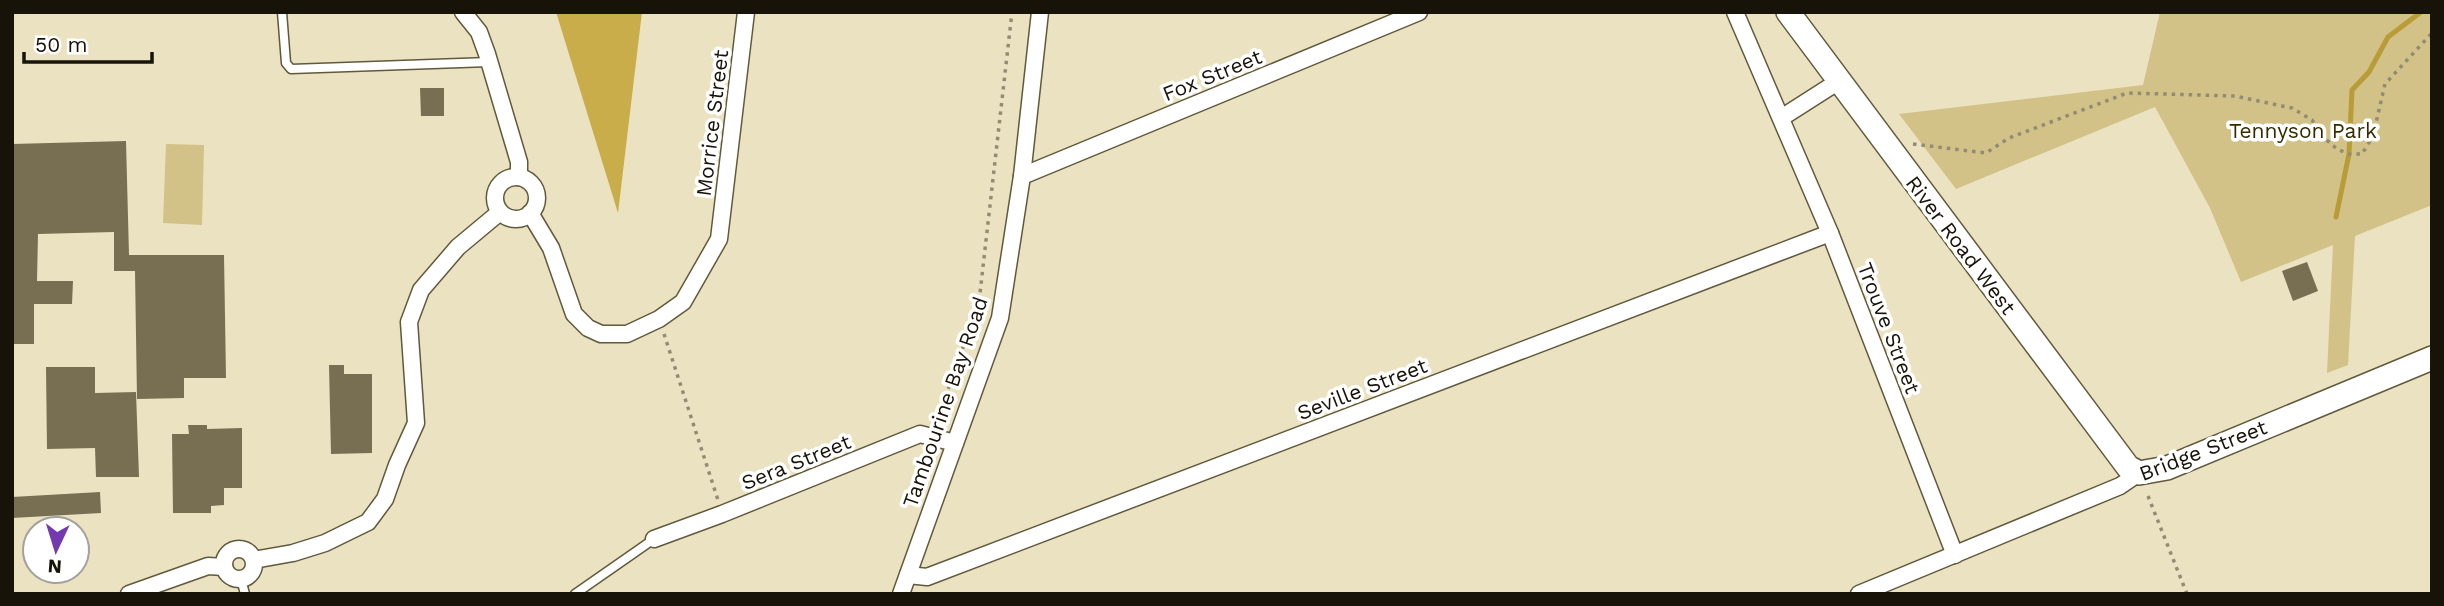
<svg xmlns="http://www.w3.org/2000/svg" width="2444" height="606" font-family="'Work Sans',sans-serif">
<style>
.green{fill:#d2c288}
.forest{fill:#c9ad4a}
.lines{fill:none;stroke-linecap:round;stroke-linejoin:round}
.stream{stroke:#b79c37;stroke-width:5}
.building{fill:#786f52}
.lane-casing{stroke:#61593c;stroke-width:11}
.street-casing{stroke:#61593c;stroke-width:19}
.secondary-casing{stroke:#61593c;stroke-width:26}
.path{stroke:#938c74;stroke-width:3.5;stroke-dasharray:3.5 5;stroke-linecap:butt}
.lane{stroke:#fff;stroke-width:8}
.street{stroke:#fff;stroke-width:16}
.secondary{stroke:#fff;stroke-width:23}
.labels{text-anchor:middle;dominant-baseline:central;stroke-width:7;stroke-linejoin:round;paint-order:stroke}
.street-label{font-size:21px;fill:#171308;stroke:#fff}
.park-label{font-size:21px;fill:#362b00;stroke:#fff}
</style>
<rect width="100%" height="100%" fill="#ebe2c1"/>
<!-- green -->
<g class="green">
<polygon points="2160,12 2432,12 2432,205 2355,236 2348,365 2327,373 2333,245 2241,282 2210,208 2155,107 1956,189 1899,114 2143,85"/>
<polygon points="166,144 204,145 202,225 163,223"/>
</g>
<!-- forest -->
<polygon class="forest" points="556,12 642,12 618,213"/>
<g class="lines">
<!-- stream -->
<polyline class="stream" points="2336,217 2349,154 2352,90 2369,72 2388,37 2421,12"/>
</g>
<!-- building -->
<g class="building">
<polygon points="420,88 444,88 444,116 421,116"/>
<polygon points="126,141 129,255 224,255 226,378 184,378 184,398 137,399 135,271 114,271 114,232 38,234 37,281 73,281 72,304 34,304 34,344 12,344 12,144"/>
<polygon points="2307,262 2318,291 2293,301 2282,271"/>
<polygon points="329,365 344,365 344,374 372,374 372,453 331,454"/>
<polygon points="46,367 95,367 95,393 136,392 139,477 96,477 95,448 47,449"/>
<polygon points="188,425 207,425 207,429 242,428 242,488 224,488 224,505 211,506 211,513 173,513 172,434 189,434"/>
<polygon points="100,492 101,513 12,518 12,497"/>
</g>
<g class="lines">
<!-- lane casing -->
<g class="lane-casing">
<g id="lane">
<polyline points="282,12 286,63 291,69 489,62"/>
<polyline points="241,579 245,594"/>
<polyline points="575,594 654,539"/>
</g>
</g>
<!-- street casing -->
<g class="street-casing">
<g id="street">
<polyline points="463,12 479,32 487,54 519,162 519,177"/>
<polyline points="1735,12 1830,233 1955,555"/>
<polyline points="1781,118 1839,81"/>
<polyline points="1022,176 1419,12"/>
<circle cx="516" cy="198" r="21"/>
<polyline points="530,213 551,248 574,314 588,328 601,334 627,334 659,319 683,302 719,239 746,12"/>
<polyline points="654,539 722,514 920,434 955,443"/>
<circle cx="239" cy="564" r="15"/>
<polyline points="254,560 293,553 325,543 368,522 385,499 397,465 416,423 409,322 421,290 458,247 500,212"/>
<polyline points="908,575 927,577 1830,233"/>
<polyline points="129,594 208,566 224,567"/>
<polyline points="901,594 1000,318 1022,176 1040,12"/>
<polyline points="1859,594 2120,486 2139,473"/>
</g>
</g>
<!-- secondary casing -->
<g class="secondary-casing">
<polyline id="secondary" points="1788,12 2128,467 2139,473 2167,468 2432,358"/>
</g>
<!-- path -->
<g class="path">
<polyline points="1913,144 1986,153 2009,138 2127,93 2235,96 2292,108 2312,120 2323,137 2337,149 2349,154 2362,154 2373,136 2385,84 2432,33"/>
<polyline points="664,334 718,500"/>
<polyline points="937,421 979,302 1012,12"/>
<polyline points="2148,496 2187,594"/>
</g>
<!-- lane -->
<use href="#lane" class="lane"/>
<!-- street -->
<use href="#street" class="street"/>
<!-- secondary -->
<use href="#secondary" class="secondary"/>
</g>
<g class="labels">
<!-- street labels -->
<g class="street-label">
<text transform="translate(1212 75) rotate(-22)">Fox Street</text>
<text transform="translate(712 123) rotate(-83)">Morrice Street</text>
<text transform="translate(1961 245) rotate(53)">River Road West</text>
<text transform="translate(1889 328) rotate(69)">Trouve Street</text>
<text transform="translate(1362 389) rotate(-21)">Seville Street</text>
<text transform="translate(945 402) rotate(-71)">Tambourine Bay Road</text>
<text transform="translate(2203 450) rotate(-21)">Bridge Street</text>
<text transform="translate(796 462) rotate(-22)">Sera Street</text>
</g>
<!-- park labels -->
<g class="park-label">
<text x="2303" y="130">Tennyson Park</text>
</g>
</g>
<!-- border -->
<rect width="2444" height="606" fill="none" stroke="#171308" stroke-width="28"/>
<!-- north arrow -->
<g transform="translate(56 550) rotate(184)"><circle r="33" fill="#ffffff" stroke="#a2a19c" stroke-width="2"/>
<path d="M0-5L12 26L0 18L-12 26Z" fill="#7539af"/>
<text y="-10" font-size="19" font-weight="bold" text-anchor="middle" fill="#171308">N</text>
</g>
<!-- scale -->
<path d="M24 52v10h128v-10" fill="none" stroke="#171308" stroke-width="3.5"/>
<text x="35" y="52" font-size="21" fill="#171308" stroke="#ffffff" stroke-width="5" paint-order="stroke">50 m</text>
</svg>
